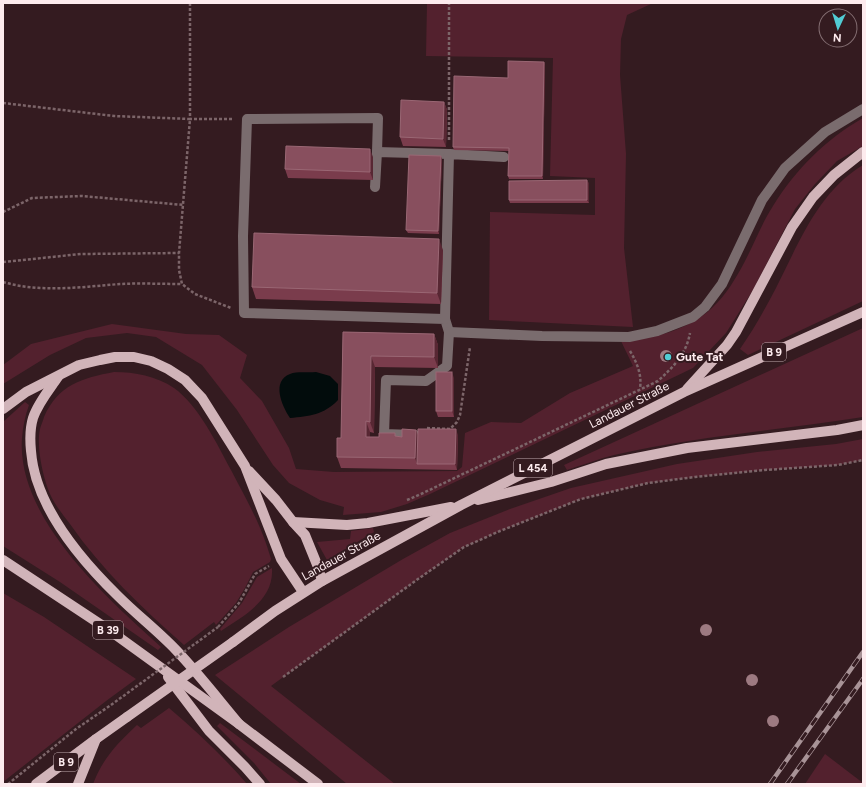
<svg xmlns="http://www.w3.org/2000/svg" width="866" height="787" font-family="Figtree,sans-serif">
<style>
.green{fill:#53212e}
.water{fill:#020c0c}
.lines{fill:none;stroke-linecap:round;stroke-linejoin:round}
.path{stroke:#7c6569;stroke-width:2.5;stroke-dasharray:3 2;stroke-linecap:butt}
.minor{stroke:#7a6c6e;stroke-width:10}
.major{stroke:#d1b4b9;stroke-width:10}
.rail-casing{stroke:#a89397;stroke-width:4.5}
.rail{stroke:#341b20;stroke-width:3;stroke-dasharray:9;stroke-linecap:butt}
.path-bridge{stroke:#7c6569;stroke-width:2.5;stroke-dasharray:3 2;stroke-linecap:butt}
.major-bridge{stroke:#d1b4b9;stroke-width:10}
.tree{fill:#9d7a81}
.wall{fill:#7a3c4c}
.shaded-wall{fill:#582733}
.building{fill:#884f5e;stroke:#9a6774}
.poi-dot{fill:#51ccd4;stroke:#341b20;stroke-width:1.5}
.labels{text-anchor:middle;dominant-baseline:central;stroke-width:4;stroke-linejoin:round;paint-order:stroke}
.shield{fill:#341b20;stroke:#c1adb0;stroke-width:1}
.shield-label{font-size:11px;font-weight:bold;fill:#fdebee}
.poi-label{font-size:12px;font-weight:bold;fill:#fdebee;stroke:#341b20;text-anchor:start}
.street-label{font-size:12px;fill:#fdebee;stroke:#341b20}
</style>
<rect width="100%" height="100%" fill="#341b20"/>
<!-- green -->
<g class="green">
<polygon points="427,3 653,3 627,15 621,39 620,75 626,154 624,248 633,327 489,320 490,212 595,215 595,178 550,176 553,58 426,56"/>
<path d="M 863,118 L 863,146 L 837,161 L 815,184 L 795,209 L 753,290 L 726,333 L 693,368 L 430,494 L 407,504 L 381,512 L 343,515 L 344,507 L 320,500 L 289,483 L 273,465 L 237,410 L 202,365 L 156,337 L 127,333 L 86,338 L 50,355 L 3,384 L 3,365 L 31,344 L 112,324 L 186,334 L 219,335 L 247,355 L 240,378 L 262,401 L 289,448 L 296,469 L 334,472 L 457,471 L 462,467 L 465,433 L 491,422 L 521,423 L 570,393 L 633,366 L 621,341 C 653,339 689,330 713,307 C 726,295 736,278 744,263 C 754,244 762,223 773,206 C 796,169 825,140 863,118 Z"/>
<path d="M 863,165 L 863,301 L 748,355 L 740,349 C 754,329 765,309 776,288 C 799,243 818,192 863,165 Z"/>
<path d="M 863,328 L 863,417 C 780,430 696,436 614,455 C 598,459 583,465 567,470 L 564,465 Z"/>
<path d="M 114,372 C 135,372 156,376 174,388 C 199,406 217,444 231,470 C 247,501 261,524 271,559 L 270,562 L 253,572 L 245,588 L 236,603 L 216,625 L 214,622 L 184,645 C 142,608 102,570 70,524 C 63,515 55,505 50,494 C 43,478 36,446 40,429 C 41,425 43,421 44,417 C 58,385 82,378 114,372 Z"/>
<path d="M 25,402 L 29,405 C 25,416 23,426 22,438 C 16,518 107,598 161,647 L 158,650 L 60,582 L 3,546 L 3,422 Z"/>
<polygon points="863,439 863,460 838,465 765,470 695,477 648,483 581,499 500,531 464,547 418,579 271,686 395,784 347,784 215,675 289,627 403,559 450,533 510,509 571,488 677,464 757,452 836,444"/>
<polygon points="373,528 374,532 327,560 317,542 350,539 351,531"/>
<path d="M 272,568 C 274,600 245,615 221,631 L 220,629 L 242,603 L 257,577 Z"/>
<polygon points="3,593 44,617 136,679 106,701 3,782"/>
<path d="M 169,708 C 197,732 223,756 247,784 L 93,784 C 103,758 117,744 137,725 L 141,728 Z"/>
<polygon points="220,723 301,784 271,784 254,763 217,726"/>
<polygon points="825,754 863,783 863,784 805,784"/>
</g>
<!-- water -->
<path class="water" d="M 316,372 L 330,376 L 338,384 L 338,400 C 324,415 309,416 290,418 C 282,406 271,381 290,374 C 297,371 308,373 316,372 Z"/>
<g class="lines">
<!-- path -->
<g class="path">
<polyline points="190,3 190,119 234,119"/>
<polyline points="3,103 114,116 190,119 179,253 179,270 182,284 195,294 231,308"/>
<polyline points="449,140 449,3"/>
<polyline points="3,212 32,198 82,196 184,205"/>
<polyline points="3,262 81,254 179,253"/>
<path d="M 3,282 C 41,293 81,287 120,284 C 140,283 161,284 182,284"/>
<path d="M 630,351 C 637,363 642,374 640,389"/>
<polyline points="427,428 450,429 457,422 460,415 470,347"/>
<path d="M 407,500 L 421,494 L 658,381 C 673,367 686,355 690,333"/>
<polyline points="218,627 239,603 255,574 269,566"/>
<polyline points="283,677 418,579 464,547 500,531 581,499 648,483 695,477 765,470 838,465 863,460"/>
<polyline points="8,784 76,729 111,705"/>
</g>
<!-- minor -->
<g class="minor">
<polyline points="377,152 378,118 247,119 243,236 244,313 445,319 449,332"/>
<polyline points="375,187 377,152 449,154"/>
<polyline points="445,319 449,154 504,157"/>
<polyline points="415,435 384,434 386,380 426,381 447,366 449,332 542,336 629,337 657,331 693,317 705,307 722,284 762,200 785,168 825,132 863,109"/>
</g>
<!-- major -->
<g class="major">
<path d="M 58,377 C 49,390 38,403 33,418 C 30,428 30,441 31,451 C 35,506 80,559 118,596 C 137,615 158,631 176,650 C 198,673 218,699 239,724"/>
<polyline points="687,389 727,345 736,332 792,227 813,197 834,175 863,152"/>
<polyline points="3,409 26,392 79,365 100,360 115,357 134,357 151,361 168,369 185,380 202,398 245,466 281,559 303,592"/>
<polyline points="249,471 276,500 293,522 305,535 318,567 322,581"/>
<polyline points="478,500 551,482 606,464 687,448 837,430 863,425"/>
<polyline points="293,522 347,525 368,523 451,507"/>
<polyline points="3,560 109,630 239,724 318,784"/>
<polyline points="233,642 275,611 322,581 461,505 684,392 863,312"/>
<polyline points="168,677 209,731 245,767 260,784"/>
<polyline points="36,784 96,739 127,717"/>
<polyline points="78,784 96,739"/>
</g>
<!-- rail casing -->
<g class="rail-casing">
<g id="rail">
<polyline points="770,784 863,652"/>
<polyline points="787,784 863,679"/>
</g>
</g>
<!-- rail -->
<use href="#rail" class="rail"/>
<!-- path-bridge -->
<polyline class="path-bridge" points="111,705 218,627"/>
<!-- major-bridge -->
<polyline class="major-bridge" points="127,717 233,642"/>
</g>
<!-- trees -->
<g class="tree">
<circle cx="666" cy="356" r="6"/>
<circle cx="706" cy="630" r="6"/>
<circle cx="752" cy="680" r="6"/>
<circle cx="773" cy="721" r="6"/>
</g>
<!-- wall -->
<g class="wall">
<polygon points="544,62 545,65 543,179 509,179 508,176 509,151 454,150 453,147 508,78"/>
<polygon points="444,102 447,110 446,147 403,146 400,137"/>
<polygon points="373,157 373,180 288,178 285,169"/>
<polygon points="442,159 439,234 408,233 406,230"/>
<polygon points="589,183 589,203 510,203 509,200"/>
<polygon points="443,250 441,304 256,299 252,287"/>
<polygon points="343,332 434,334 438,345 438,368 375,367 374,433 370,432 370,437 402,437 416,430 418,435 458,435 457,470 341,468 337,457 341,438"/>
<polygon points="454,378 454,417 438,417 436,411"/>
</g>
<!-- shaded-wall -->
<g class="shaded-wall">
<polygon points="544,62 545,65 543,179 542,176"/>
<polygon points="444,102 447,110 446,147 443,139"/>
<polygon points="370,149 373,157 373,180 370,172"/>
<polygon points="441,156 442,159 439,234 438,231"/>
<polygon points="587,180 589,183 589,203 587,200"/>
<polygon points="439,239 443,250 441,304 437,293"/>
<polygon points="434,334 438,345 438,368 434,357"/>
<polygon points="371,356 375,367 374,433 370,422"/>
<polygon points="452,372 454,378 454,417 452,411"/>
<polygon points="366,421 370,432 370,448 366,437"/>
<polygon points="456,429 458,435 457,470 455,464"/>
<polygon points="416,430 420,441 417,464 415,458"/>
</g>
<!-- building -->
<g class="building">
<polygon points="508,61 544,62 542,176 508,176 509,148 453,147 454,76 508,78"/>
<polygon points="401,100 444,102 443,139 400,137"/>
<polygon points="286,146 370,149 370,172 285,169"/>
<polygon points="409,155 441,156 438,231 406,230"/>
<polygon points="587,180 587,200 509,200 509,181"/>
<polygon points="254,233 439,239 437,293 252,287"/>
<polygon points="343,332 434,334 434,357 371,356 370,422 366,421 366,437 379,437 379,433 395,433 395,436 402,437 402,429 416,430 415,458 337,457 337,438 341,438"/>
<rect x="436" y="372" width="16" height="39"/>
<polygon points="418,429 456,429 455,464 417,464"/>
</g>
<!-- markers -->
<circle class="poi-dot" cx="668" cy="357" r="4"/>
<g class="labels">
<!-- shield labels -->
<g class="shield">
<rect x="762" y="343" width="24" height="18" rx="3"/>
<rect x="514" y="459" width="38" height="18" rx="3"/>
<rect x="93" y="621" width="30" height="18" rx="3"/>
<rect x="54" y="753" width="24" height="18" rx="3"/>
</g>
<g class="shield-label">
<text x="774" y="352">B 9</text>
<text x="533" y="468">L 454</text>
<text x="108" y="630">B 39</text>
<text x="66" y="762">B 9</text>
</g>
<!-- poi labels -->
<g class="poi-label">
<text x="676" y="357">Gute Tat</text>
</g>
<!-- street labels -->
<g class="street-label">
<text transform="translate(629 405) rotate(-27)">Landauer Straße</text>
<text transform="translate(341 556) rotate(-29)">Landauer Straße</text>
</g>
</g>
<!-- border -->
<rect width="866" height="787" fill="none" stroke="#fdebee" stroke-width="8"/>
<!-- north arrow -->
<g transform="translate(838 28) rotate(184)"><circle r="19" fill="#341b20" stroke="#846e72"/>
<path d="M0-3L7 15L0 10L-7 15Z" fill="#51ccd4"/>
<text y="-6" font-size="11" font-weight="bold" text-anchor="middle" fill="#fdebee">N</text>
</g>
</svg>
